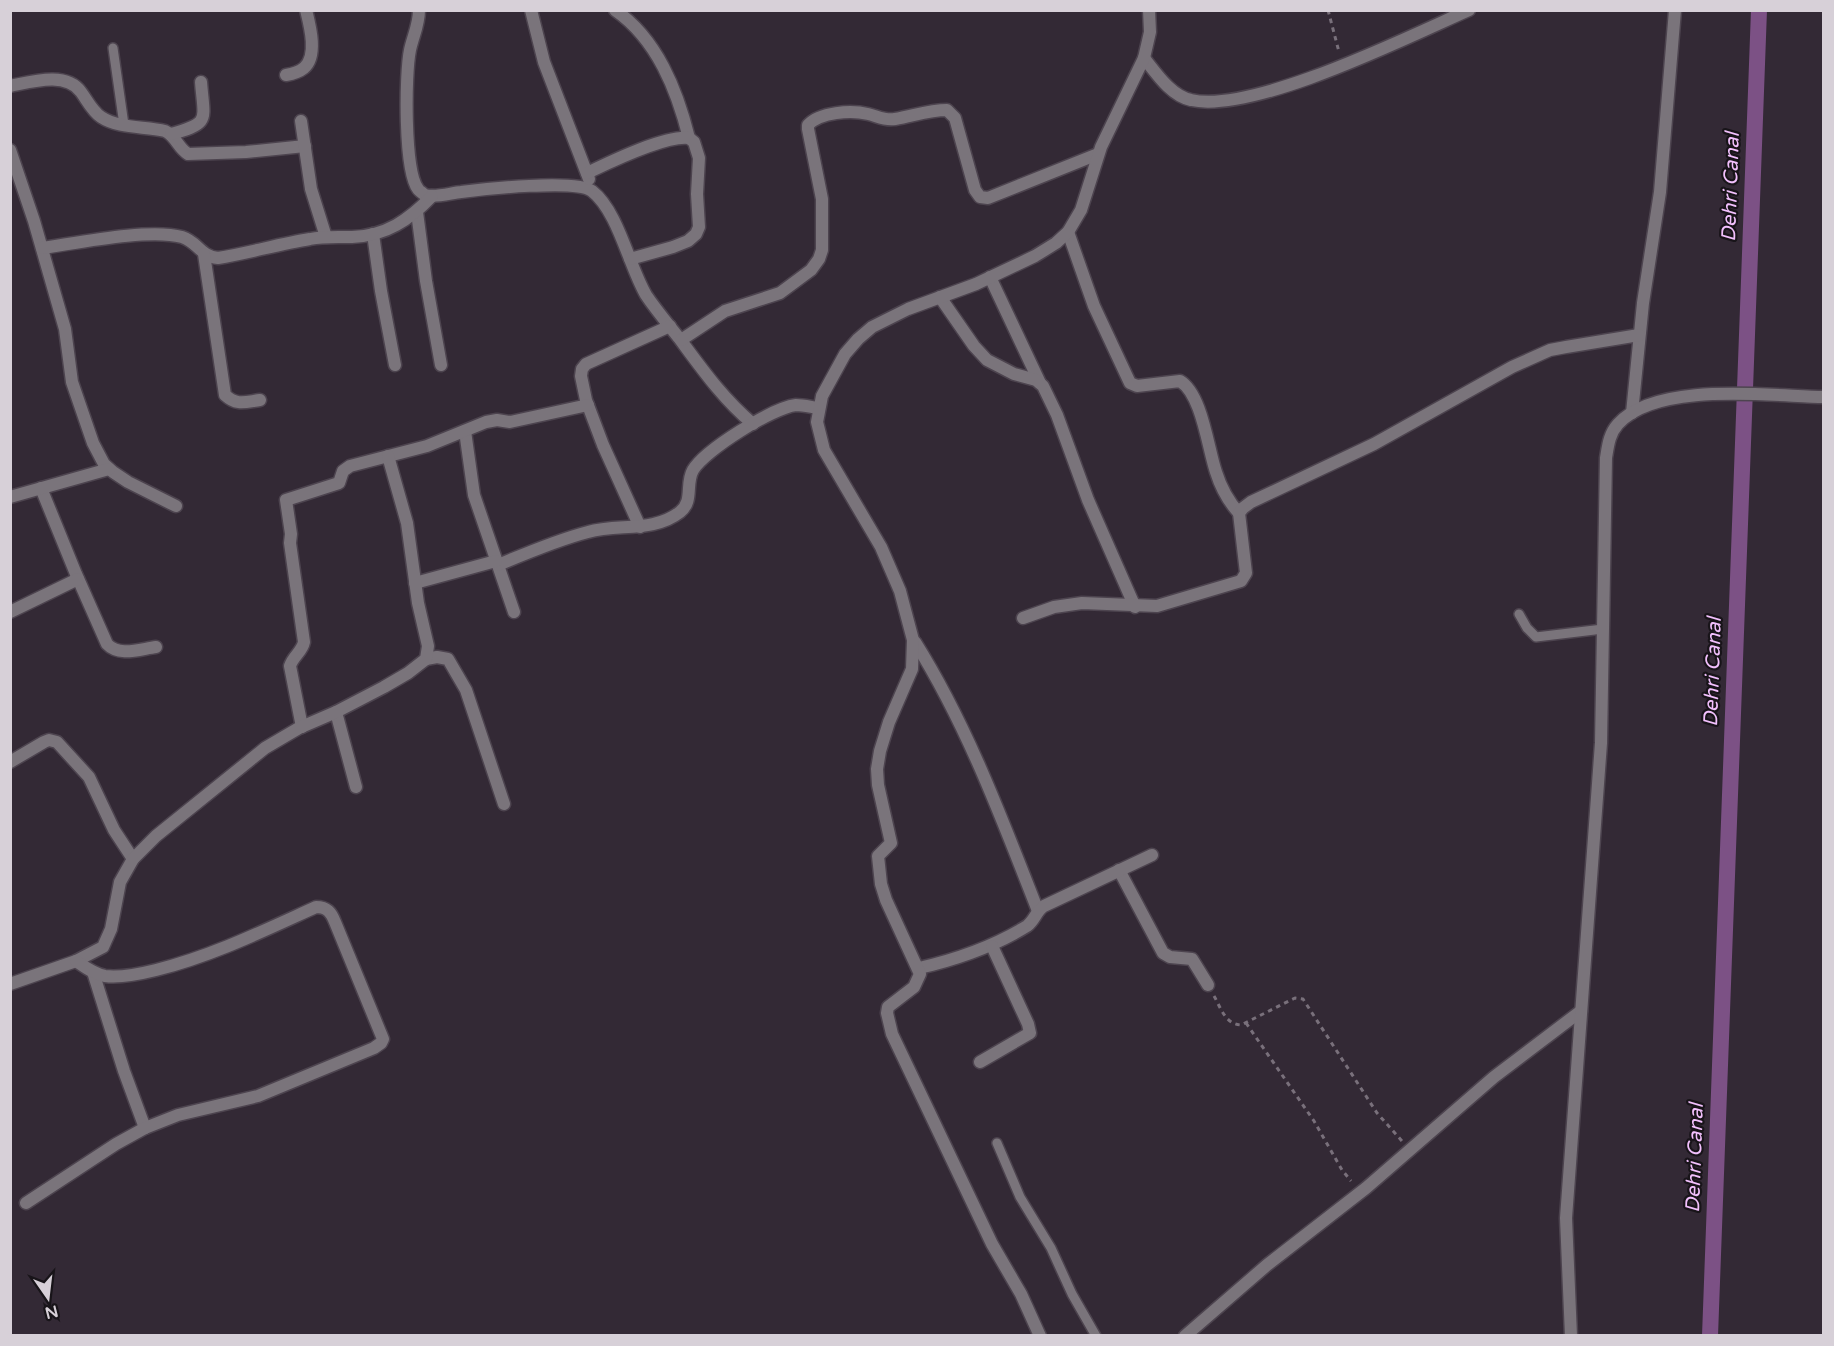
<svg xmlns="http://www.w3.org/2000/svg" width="1834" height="1346" font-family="'Varela Round',sans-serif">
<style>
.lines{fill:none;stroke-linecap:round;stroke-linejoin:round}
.canal{stroke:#7c5185;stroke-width:16}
.lane-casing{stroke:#4d444f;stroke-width:12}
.street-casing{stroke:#4d444f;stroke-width:15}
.path{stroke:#79707b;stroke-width:3;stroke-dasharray:4.5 4.5;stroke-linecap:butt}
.lane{stroke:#7a747b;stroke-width:9}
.street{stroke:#7a747b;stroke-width:12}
.labels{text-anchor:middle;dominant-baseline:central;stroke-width:4.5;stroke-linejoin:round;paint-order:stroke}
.water-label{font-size:20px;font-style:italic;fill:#f2c0fd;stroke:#181419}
</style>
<rect width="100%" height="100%" fill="#332935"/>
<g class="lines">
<!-- canal -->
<polyline class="canal" points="1710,1336 1759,10"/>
<!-- lane casing -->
<g class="lane-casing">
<g id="lane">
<polyline points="113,48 124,125"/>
<polyline points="1519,614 1527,628 1536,637 1603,629"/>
<polyline points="997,1143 1020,1197 1051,1248 1072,1294 1096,1336"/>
</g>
</g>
<!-- street casing -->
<g class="street-casing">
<g id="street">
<path d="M 419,10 C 419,25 413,36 410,50 C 405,74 404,171 418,189 C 419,191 424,194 425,195 C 435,198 451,193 461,192 C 484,189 577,179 592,191 C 618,211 629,266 646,295 C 656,310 668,324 679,338 C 702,369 723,399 753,424"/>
<polyline points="531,10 544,62 589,179"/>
<path d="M 615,10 C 657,39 677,90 689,138"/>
<path d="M 1144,58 C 1156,73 1171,96 1191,100 C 1253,114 1408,37 1469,10"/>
<path d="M 286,75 C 292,74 299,72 304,68 C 318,56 310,26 306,10"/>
<path d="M 10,86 C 31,82 66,71 81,92 C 87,100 92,111 101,117 C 119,129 145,126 165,131 C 176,136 178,148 188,154 L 246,152 L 305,146"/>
<polyline points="301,121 311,189 326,237"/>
<path d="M 171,134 C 211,123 204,121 201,82"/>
<polyline points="10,150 34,221 65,329 72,382 93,443 104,464 113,472 128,482 176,506"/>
<path d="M 587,173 C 610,162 665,135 689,138 L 694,142 L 699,158 L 697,194 L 699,227 L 696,234 L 688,241 L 673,247 L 630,259"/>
<polyline points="417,212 426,281 441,365"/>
<path d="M 1068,232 L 1094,306 L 1130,383 L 1137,386 L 1180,381 C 1202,394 1208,449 1216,472 C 1221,488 1228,501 1239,513"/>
<polyline points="373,234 381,291 395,365"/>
<path d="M 42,248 C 77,243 149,228 182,237 C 198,242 200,256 218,258 C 249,253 279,244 310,239 C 324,236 338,237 352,237 C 386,236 409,220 432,196"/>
<path d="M 204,254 L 225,395 C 237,406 245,402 260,400"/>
<polyline points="990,277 1040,383"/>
<polyline points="940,297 974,346 987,360 1014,374 1036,380 1043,386 1057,415 1088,500 1135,607"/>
<path d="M 681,340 L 725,311 L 780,293 L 811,270 L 819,259 L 822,250 L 822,199 L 808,129 L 808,125 C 820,112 851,110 868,114 C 877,116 885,121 895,119 C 913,116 929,110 947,110 L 955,118 L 975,190 L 980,197 L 988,198 L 1098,154"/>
<polyline points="1632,413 1643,303 1660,192 1675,10"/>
<polyline points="465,431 474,495 514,612"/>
<path d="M 41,488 L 76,574 L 107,644 C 119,657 140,649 156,647"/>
<polyline points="10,497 109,469"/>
<polyline points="640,527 603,445 586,400 581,376 582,369 586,364 670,326"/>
<path d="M 498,565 C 527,553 557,540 588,532 C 618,523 653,533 680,512 C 694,501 685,484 693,470 C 705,450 772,408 796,405 C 803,405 811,407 818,408"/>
<polyline points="415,583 496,561"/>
<polyline points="10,612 78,579"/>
<polyline points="1023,618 1054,607 1082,603 1157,606 1241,581 1246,573 1239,513 1243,508 1251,502 1374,444 1512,367 1550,350 1566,347 1639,335"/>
<path d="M 915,642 C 967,725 1002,819 1038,911"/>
<polyline points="426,659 437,657 448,659 466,690 504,804"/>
<polyline points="336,712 356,787"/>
<path d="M 302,727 L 290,666 C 293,656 302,652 304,642 L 290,543 L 291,534 L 286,500 L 339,483 L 343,471 L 350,466 L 427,446 L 486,422 L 497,420 L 510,422 L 588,405"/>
<polyline points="10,762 44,742 49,740 57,742 89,777 114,830 133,859"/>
<polyline points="1119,870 1163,953 1170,957 1192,959 1208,985"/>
<path d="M 919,968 C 958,959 993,947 1027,926 C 1035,920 1036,911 1044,906 L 1152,855"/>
<polyline points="93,972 124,1071 145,1128"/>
<polyline points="10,984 76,961 103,947 111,929 120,882 133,859 156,836 265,748 299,728 336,712 384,687 408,673 426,659 428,646 418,603 407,523 388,456"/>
<polyline points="980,1062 1030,1033 1028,1024 992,946"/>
<path d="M 26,1203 L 116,1144 L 145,1128 L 178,1115 L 258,1096 L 374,1048 L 381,1043 L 383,1039 L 335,922 C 331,912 327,907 316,907 C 263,931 212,956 156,970 C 140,974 121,978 105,976 C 94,974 85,967 76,961"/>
<polyline points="1040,1336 1021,1294 992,1244 892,1034 887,1013 888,1007 914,987 920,974 886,900 881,884 878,856 891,843 878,785 877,769 880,751 889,722 912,669 913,640 900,591 881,547 824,450 817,422 822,396 845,354 858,339 872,327 908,309 976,284 1035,256 1056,243 1068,232 1081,210 1101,147 1144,58 1150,32 1149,10"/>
<polyline points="1185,1336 1267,1265 1366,1188 1494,1077 1581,1011"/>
<path d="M 1571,1336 L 1566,1218 L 1601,743 L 1606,458 C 1608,446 1609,434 1618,424 C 1657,381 1770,396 1824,397"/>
</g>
</g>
<!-- path -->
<g class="path">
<polyline points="1328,10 1339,52"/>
<path d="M 1214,996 C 1221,1008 1225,1024 1241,1025 L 1295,998 L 1303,999 L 1377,1113 L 1402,1141"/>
<polyline points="1246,1023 1314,1121 1342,1170 1351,1181"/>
</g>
<!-- lane -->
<use href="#lane" class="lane"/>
<!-- street -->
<use href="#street" class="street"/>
</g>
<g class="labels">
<!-- water labels -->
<g class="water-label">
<text transform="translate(1731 187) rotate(-88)">Dehri Canal</text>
<text transform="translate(1713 672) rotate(-88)">Dehri Canal</text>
<text transform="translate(1695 1158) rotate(-88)">Dehri Canal</text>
</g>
</g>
<!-- border -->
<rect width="1834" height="1346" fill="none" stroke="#d7d0d8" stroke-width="24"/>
<!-- north arrow -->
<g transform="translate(48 1298) rotate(166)" stroke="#181419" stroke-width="4.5" paint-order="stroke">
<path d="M0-4.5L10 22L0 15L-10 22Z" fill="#d7d0d8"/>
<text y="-9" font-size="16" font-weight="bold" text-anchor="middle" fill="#d7d0d8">N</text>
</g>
</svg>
